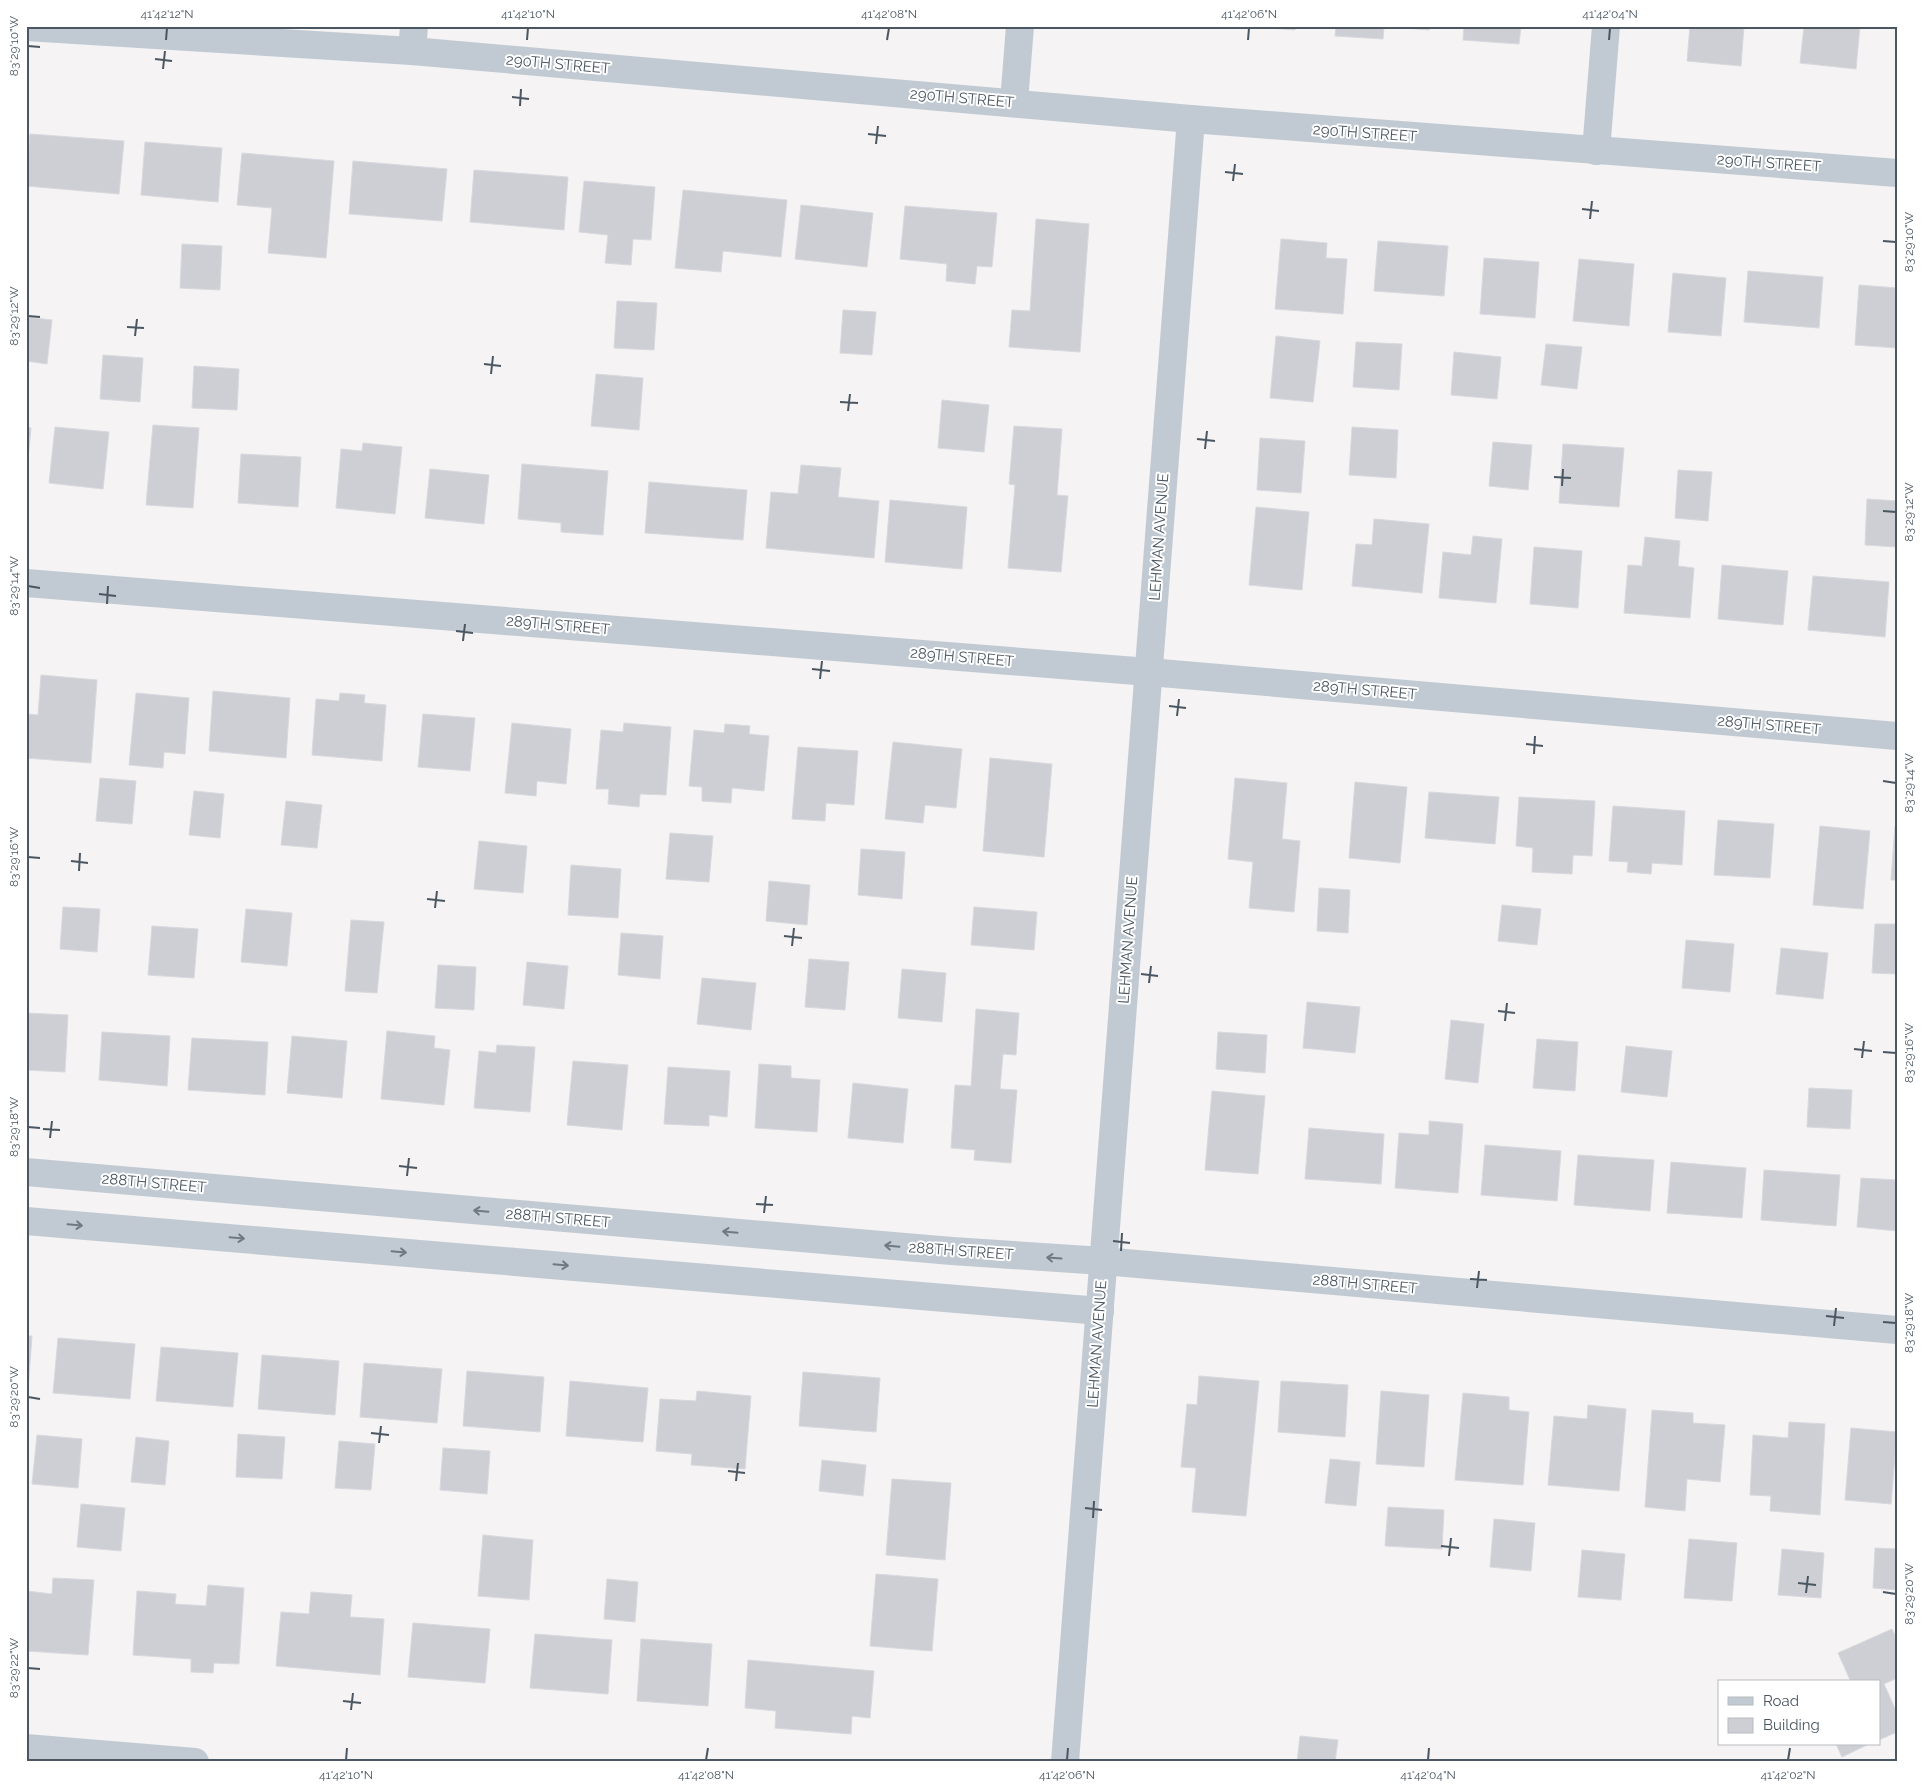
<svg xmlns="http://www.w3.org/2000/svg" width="1923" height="1788" font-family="Raleway,sans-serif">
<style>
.building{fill:#cdcfd5;stroke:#d7d9de}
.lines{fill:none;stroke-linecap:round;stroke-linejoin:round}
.minor{stroke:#c1cad2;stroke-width:28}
.tertiary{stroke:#c1cad2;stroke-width:28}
.oneway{stroke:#6e7983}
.ticks{fill:none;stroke:#4a5661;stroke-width:2}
.labels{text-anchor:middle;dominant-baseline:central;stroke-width:4;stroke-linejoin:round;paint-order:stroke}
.street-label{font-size:15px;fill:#4a5661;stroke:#fff}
.neatline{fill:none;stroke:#4a5661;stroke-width:2}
.ticks-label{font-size:12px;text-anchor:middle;fill:#4a5661}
</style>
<rect width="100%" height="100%" fill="#f5f3f3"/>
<!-- building -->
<g class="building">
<polygon points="1246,26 1296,26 1295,30"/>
<polygon points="1336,26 1430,26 1429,30 1384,26 1383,39 1335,36"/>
<polygon points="1464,26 1521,26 1519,44 1463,40"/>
<polygon points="1690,26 1744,26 1741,66 1687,61"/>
<polygon points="1804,26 1860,26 1856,69 1800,63"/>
<polygon points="30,134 124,141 119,194 26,186"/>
<polygon points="145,142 222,148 218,202 141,195"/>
<polygon points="242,153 334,161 326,258 268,253 272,208 237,205"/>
<polygon points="353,161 447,169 442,221 349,214"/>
<polygon points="474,170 568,177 564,230 470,222"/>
<polygon points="584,181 655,187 651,240 633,239 631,265 605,263 608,235 579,232"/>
<polygon points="683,190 787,200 781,257 723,251 721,272 675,268"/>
<polygon points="801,205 873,213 867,267 795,259"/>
<polygon points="905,206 997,213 992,267 977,266 975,284 946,281 947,264 900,259"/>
<polygon points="1036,219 1089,224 1080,352 1009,347 1012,310 1030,311"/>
<polygon points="1281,239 1327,243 1326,258 1347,259 1343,314 1275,309"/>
<polygon points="1378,241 1448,246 1444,296 1374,291"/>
<polygon points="182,244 222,246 220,290 180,288"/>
<polygon points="1484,258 1539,262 1535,318 1480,314"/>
<polygon points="1579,259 1634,264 1629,326 1573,321"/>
<polygon points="1748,271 1823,277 1819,328 1744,322"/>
<polygon points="1673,273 1726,278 1721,336 1668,332"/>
<polygon points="1859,285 1897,288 1897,348 1855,345"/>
<polygon points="617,301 657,303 654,350 614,348"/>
<polygon points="843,310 876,312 872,355 840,353"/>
<polygon points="26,317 52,320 47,364 26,361"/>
<polygon points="1276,336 1320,341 1313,402 1270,398"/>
<polygon points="1356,342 1402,344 1399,390 1353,387"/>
<polygon points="1546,344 1582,347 1577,389 1541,385"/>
<polygon points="1454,352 1501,357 1497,399 1451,395"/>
<polygon points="103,355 143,358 140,402 100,399"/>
<polygon points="194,366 239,369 237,410 192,408"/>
<polygon points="596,374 643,378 639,430 591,426"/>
<polygon points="942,400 989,405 984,452 938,448"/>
<polygon points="153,425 199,428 193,508 146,505"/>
<polygon points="1014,426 1062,429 1057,495 1068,496 1061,572 1008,568 1015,485 1009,484"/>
<polygon points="26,427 31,428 26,479"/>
<polygon points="55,427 109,432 103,489 49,483"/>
<polygon points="1352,427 1398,430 1396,478 1349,475"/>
<polygon points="1260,438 1305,441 1301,493 1257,490"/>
<polygon points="1493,442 1532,445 1528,490 1489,486"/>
<polygon points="363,443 402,447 395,514 336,508 341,449 362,451"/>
<polygon points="1563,444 1624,448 1619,507 1559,503"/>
<polygon points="241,454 301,457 298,507 238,503"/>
<polygon points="522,464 608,471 603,535 561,532 561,523 518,519"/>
<polygon points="801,465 841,468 838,497 879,501 874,558 766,548 771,492 798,494"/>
<polygon points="430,469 489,475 484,524 425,518"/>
<polygon points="1678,470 1712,472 1708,521 1675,518"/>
<polygon points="649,482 747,490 743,540 645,533"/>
<polygon points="1867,499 1897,501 1897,547 1865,545"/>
<polygon points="890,500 967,507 962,569 885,562"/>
<polygon points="1256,507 1309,512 1302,590 1249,585"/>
<polygon points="1374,519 1429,524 1422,593 1352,586 1356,544 1372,545"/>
<polygon points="1473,536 1502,539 1496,603 1439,598 1443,552 1471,555"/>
<polygon points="1645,537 1680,541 1678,566 1694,568 1690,618 1624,613 1628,565 1642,566"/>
<polygon points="1534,547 1582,551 1578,608 1530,604"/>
<polygon points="1722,565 1788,571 1783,625 1718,619"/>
<polygon points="1813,576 1889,582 1885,637 1808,630"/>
<polygon points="41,675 97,680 91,763 26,758 26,714 38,715"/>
<polygon points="213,691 290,698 286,758 209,751"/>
<polygon points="136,693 189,698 185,754 164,752 163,768 129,765"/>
<polygon points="340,693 365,695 364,703 386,705 382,761 312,755 316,699 339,701"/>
<polygon points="423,714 475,718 470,771 418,767"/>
<polygon points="512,723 571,729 566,784 537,781 536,796 505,793"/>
<polygon points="624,723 671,727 666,795 640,794 639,807 608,804 609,789 596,789 601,730 623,732"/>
<polygon points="725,724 750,726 749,734 769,736 764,791 732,788 731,803 702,801 702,787 689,786 694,730 724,733"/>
<polygon points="893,742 962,749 956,808 925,805 923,823 885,819"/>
<polygon points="798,747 858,751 854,805 826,803 825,821 792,819"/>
<polygon points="990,758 1052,764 1044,857 983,851"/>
<polygon points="100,778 136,781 132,824 96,821"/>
<polygon points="1235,778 1287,783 1282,839 1300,841 1294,912 1249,908 1253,862 1228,859"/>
<polygon points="1355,782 1407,787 1400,863 1349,858"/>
<polygon points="194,791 224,794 220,838 189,835"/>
<polygon points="1429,792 1499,797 1495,844 1425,838"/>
<polygon points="1519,797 1595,801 1592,856 1573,855 1572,874 1532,872 1533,848 1516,846"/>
<polygon points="286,801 322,805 317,848 281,845"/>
<polygon points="1613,806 1685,811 1682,865 1652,863 1651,874 1627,872 1628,862 1609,861"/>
<polygon points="1718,820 1774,824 1770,878 1714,875"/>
<polygon points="1820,826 1870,831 1863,909 1813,905"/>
<polygon points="1895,826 1897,827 1897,880 1891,880"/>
<polygon points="670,833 713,836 709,882 666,879"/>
<polygon points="479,841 527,846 523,893 474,889"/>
<polygon points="861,849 905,852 902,899 858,895"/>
<polygon points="571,865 621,869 618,918 568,915"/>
<polygon points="769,881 810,885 807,925 766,921"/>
<polygon points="1319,888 1350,890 1348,933 1317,931"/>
<polygon points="1502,905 1541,909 1537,945 1498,941"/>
<polygon points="63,907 100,909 97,952 60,949"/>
<polygon points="974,907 1037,912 1034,950 971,945"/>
<polygon points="246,909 292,913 287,966 241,962"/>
<polygon points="351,920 384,922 377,993 345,991"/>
<polygon points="1875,924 1897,924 1897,974 1872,973"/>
<polygon points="152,926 198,929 194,978 148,975"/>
<polygon points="621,933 663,936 660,979 618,975"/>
<polygon points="1686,940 1734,944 1730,992 1682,988"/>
<polygon points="1781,948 1828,953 1823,999 1776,994"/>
<polygon points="809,959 849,962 845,1010 805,1007"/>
<polygon points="527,962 568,966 564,1009 523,1005"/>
<polygon points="438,965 476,967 474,1010 435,1008"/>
<polygon points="902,969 946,973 942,1022 898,1018"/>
<polygon points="702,978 756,983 751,1030 697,1024"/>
<polygon points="1307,1002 1360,1007 1355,1053 1303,1048"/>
<polygon points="976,1009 1019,1013 1016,1055 1003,1054 1000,1089 1017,1090 1011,1163 974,1160 975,1150 951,1148 955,1085 971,1086"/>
<polygon points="26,1013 68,1015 65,1072 26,1070"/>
<polygon points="1451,1020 1484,1024 1478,1083 1445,1079"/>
<polygon points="387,1031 435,1036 434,1048 450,1050 444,1105 381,1099"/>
<polygon points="102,1032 170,1036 167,1086 99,1080"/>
<polygon points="1218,1032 1267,1035 1265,1073 1216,1069"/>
<polygon points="292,1036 347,1041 342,1098 287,1093"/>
<polygon points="192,1038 268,1042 265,1095 188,1090"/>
<polygon points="1537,1039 1578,1042 1575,1091 1533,1088"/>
<polygon points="497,1045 535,1047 530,1112 474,1108 479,1051 496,1053"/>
<polygon points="1626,1046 1672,1051 1667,1097 1621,1092"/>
<polygon points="573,1061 628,1065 622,1130 567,1125"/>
<polygon points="759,1064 791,1066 791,1078 820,1080 817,1132 755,1128"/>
<polygon points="668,1067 730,1071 727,1117 709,1115 709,1126 664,1124"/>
<polygon points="853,1083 908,1089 903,1143 848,1138"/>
<polygon points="1809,1088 1852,1090 1850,1129 1807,1127"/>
<polygon points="1212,1091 1265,1096 1258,1174 1205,1170"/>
<polygon points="1429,1121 1463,1124 1458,1193 1395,1188 1399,1133 1429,1135"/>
<polygon points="1309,1128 1384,1134 1381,1184 1305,1179"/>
<polygon points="1485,1145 1561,1151 1557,1201 1481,1195"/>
<polygon points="1578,1155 1654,1160 1650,1211 1574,1205"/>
<polygon points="1671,1162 1746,1168 1742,1218 1667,1213"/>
<polygon points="1764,1170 1840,1175 1836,1226 1761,1220"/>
<polygon points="1861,1178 1897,1180 1897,1231 1857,1227"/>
<polygon points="26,1336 32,1336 28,1390 26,1390"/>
<polygon points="58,1338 135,1344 130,1399 53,1393"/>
<polygon points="161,1347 238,1353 233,1407 156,1401"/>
<polygon points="262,1355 339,1361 335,1415 258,1409"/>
<polygon points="364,1363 442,1369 437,1423 360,1417"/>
<polygon points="467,1371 544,1377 540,1432 463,1426"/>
<polygon points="803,1372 880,1378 876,1432 799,1426"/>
<polygon points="1199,1376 1259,1381 1246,1516 1192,1512 1196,1468 1181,1467 1187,1404 1197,1405"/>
<polygon points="570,1381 648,1388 643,1442 566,1436"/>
<polygon points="1281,1381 1348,1385 1345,1437 1278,1432"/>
<polygon points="697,1391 751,1396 745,1469 691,1465 692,1454 656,1451 660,1399 696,1401"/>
<polygon points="1381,1391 1429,1395 1424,1467 1376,1464"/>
<polygon points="1463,1393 1509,1397 1509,1410 1529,1412 1523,1485 1455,1480"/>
<polygon points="1588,1405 1626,1409 1619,1491 1548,1485 1554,1416 1587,1419"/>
<polygon points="1652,1410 1693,1413 1693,1423 1725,1425 1720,1482 1687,1479 1685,1511 1645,1507"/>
<polygon points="1789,1422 1825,1424 1820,1515 1770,1511 1771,1496 1750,1495 1753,1435 1788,1438"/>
<polygon points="1851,1428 1897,1432 1891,1504 1845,1500"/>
<polygon points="238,1434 285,1437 282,1479 236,1477"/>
<polygon points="37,1435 82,1439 78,1488 32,1484"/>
<polygon points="136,1437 169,1441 165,1485 131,1482"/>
<polygon points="339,1441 375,1444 371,1490 335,1488"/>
<polygon points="443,1448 490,1451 487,1494 440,1490"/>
<polygon points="1330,1459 1360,1462 1356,1506 1325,1503"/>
<polygon points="822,1460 866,1465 863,1496 819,1491"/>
<polygon points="892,1479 951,1483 945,1560 886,1555"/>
<polygon points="81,1504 125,1508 121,1551 77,1547"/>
<polygon points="1388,1507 1444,1510 1442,1549 1385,1546"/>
<polygon points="1494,1519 1535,1523 1531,1571 1490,1567"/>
<polygon points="483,1535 533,1540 529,1600 478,1596"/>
<polygon points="1689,1539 1737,1543 1732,1601 1684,1598"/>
<polygon points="1875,1548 1897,1549 1897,1590 1873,1588"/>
<polygon points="1782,1549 1824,1553 1821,1598 1778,1595"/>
<polygon points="1582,1550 1625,1554 1621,1600 1578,1597"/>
<polygon points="876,1574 938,1579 932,1651 870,1646"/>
<polygon points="53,1578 94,1580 88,1655 26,1651 27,1591 52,1594"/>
<polygon points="607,1579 638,1582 635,1622 604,1619"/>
<polygon points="208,1585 244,1588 239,1664 214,1663 213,1673 191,1672 191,1659 133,1655 137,1591 176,1594 175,1604 206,1606"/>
<polygon points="311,1592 352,1595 350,1617 384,1619 380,1675 276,1666 281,1612 309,1614"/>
<polygon points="413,1623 490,1629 485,1683 408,1677"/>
<polygon points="1892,1629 1897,1639 1897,1678 1884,1684 1897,1713 1897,1732 1879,1740 1879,1682 1851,1682 1838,1653"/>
<polygon points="535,1634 612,1640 608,1694 530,1688"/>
<polygon points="641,1639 712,1644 708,1706 637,1701"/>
<polygon points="748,1660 874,1671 870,1718 852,1716 851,1734 775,1728 776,1711 745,1708"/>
<polygon points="1300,1736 1338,1740 1335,1762 1297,1762"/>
<polygon points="1836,1744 1869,1744 1842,1757"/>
</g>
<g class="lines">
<!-- minor -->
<g class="minor">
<polyline points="412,51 414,26"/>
<polyline points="1014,102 1020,26"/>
<polyline points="1191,119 1897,173"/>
<polyline points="1596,151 1606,26"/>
<polyline points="26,583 1149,672 1897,736"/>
<polyline points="26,1172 952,1251 1103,1261 1897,1330"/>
<polyline points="26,1221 1100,1311"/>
<polyline points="26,1748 195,1762"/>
</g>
<!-- tertiary -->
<polyline class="tertiary" points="26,27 412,51 1191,119 1065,1762"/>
</g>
<!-- one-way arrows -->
<defs><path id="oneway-shaft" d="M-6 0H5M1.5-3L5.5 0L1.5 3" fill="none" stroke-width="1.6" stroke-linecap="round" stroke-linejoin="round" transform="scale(1.25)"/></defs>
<g class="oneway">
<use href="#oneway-shaft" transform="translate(481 1211) rotate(-175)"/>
<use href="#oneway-shaft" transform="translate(75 1225) rotate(5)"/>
<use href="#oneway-shaft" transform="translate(730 1232) rotate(-175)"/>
<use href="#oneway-shaft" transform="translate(237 1238) rotate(5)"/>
<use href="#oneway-shaft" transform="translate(892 1246) rotate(-175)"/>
<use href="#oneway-shaft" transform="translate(399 1252) rotate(5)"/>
<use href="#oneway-shaft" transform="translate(1054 1258) rotate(-176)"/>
<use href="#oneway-shaft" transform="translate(561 1265) rotate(5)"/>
</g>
<!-- ticks -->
<path class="ticks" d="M 166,40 L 167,28M 527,40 L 528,28M 887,40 L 889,28M 1248,40 L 1249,28M 1609,40 L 1610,28M 28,46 L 40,47M 155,59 L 172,61M 163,69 L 165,51M 512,97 L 529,99M 520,106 L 521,89M 868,134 L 886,136M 876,144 L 878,126M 1225,172 L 1243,174M 1233,181 L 1235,164M 1582,209 L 1599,211M 1590,219 L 1592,201M 1883,241 L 1896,242M 28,316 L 40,317M 127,327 L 144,328M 135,336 L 137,319M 484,364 L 501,366M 491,374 L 493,356M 840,402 L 858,403M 848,411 L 850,394M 1197,439 L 1215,441M 1205,449 L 1207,431M 1554,477 L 1571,478M 1562,486 L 1563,469M 1883,511 L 1896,512M 28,586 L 40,588M 99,594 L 116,596M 107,604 L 108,586M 456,631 L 473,633M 463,641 L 465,624M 812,669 L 830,671M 820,679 L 822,661M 1169,706 L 1186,708M 1177,716 L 1179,699M 1526,744 L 1543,746M 1534,754 L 1535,736M 1883,781 L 1896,783M 28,857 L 40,858M 71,861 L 88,863M 79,871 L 80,853M 427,899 L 445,901M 435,908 L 437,891M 784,936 L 802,938M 792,946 L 794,928M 1141,974 L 1158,976M 1149,983 L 1151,966M 1498,1011 L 1515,1013M 1505,1021 L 1507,1003M 1854,1049 L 1872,1051M 1883,1052 L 1896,1053M 1862,1058 L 1864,1041M 28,1127 L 40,1128M 43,1129 L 60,1130M 50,1138 L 52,1121M 399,1166 L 417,1168M 407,1176 L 409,1158M 756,1204 L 773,1205M 764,1213 L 766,1196M 1113,1241 L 1130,1243M 1121,1251 L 1122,1233M 1470,1279 L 1487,1280M 1477,1288 L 1479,1271M 1826,1316 L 1844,1318M 1883,1322 L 1896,1323M 1834,1326 L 1836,1308M 28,1397 L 40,1399M 371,1433 L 389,1435M 379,1443 L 381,1426M 728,1471 L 745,1473M 736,1481 L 738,1463M 1085,1508 L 1102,1510M 1093,1518 L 1094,1501M 1441,1546 L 1459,1548M 1449,1556 L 1451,1538M 1798,1583 L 1816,1585M 1883,1592 L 1896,1594M 1806,1593 L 1808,1576M 28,1668 L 40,1669M 343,1701 L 361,1703M 351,1710 L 353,1693M 346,1760 L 347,1748M 706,1760 L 708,1748M 1067,1760 L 1068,1748M 1428,1760 L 1429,1748M 1788,1760 L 1790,1748"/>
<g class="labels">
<!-- street labels -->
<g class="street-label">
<text transform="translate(558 64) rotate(5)">290TH STREET</text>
<text transform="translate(962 98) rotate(5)">290TH STREET</text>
<text transform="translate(1365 133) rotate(4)">290TH STREET</text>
<text transform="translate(1769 163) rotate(4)">290TH STREET</text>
<text transform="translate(1159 537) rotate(-86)">LEHMAN AVENUE</text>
<text transform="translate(558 625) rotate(5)">289TH STREET</text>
<text transform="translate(962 657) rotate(5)">289TH STREET</text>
<text transform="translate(1365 690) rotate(5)">289TH STREET</text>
<text transform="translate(1769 725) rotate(5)">289TH STREET</text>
<text transform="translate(1128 940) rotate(-86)">LEHMAN AVENUE</text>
<text transform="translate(154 1183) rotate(5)">288TH STREET</text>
<text transform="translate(558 1218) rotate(5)">288TH STREET</text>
<text transform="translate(961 1251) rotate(4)">288TH STREET</text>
<text transform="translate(1365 1284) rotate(5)">288TH STREET</text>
<text transform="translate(1097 1344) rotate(-86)">LEHMAN AVENUE</text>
</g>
</g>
<!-- border -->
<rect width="1923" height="1788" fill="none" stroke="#ffffff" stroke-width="55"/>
<!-- legend -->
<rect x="1718" y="1680" width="162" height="65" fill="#ffffff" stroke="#b7bbc0"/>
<rect x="1728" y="1697" width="25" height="8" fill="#c1cad2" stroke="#b7bbc0"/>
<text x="1763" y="1706" font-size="15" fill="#4a5661">Road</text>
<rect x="1728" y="1718" width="25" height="15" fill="#cdcfd5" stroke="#b7bbc0"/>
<text x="1763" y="1730" font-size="15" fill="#4a5661">Building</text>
<rect x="28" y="28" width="1868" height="1732" class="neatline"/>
<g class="ticks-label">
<text x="167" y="18">41°42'12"N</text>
<text x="528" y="18">41°42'10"N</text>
<text x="889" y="18">41°42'08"N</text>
<text x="1249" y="18">41°42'06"N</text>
<text x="1610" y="18">41°42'04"N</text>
<text transform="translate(14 46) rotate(-90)" y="4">83°29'10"W</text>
<text transform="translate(1909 242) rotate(-90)" y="4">83°29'10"W</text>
<text transform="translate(14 316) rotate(-90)" y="4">83°29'12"W</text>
<text transform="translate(1909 512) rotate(-90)" y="4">83°29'12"W</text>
<text transform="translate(14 586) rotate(-90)" y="4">83°29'14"W</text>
<text transform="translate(1909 783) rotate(-90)" y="4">83°29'14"W</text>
<text transform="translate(14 857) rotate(-90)" y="4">83°29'16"W</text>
<text transform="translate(1909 1053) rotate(-90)" y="4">83°29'16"W</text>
<text transform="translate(14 1127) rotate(-90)" y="4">83°29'18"W</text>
<text transform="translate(1909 1323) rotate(-90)" y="4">83°29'18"W</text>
<text transform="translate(14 1397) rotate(-90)" y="4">83°29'20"W</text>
<text transform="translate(1909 1594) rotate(-90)" y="4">83°29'20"W</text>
<text transform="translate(14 1668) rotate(-90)" y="4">83°29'22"W</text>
<text x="346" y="1779">41°42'10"N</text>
<text x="706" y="1779">41°42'08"N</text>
<text x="1067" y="1779">41°42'06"N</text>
<text x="1428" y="1779">41°42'04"N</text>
<text x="1788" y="1779">41°42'02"N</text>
</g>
</svg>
